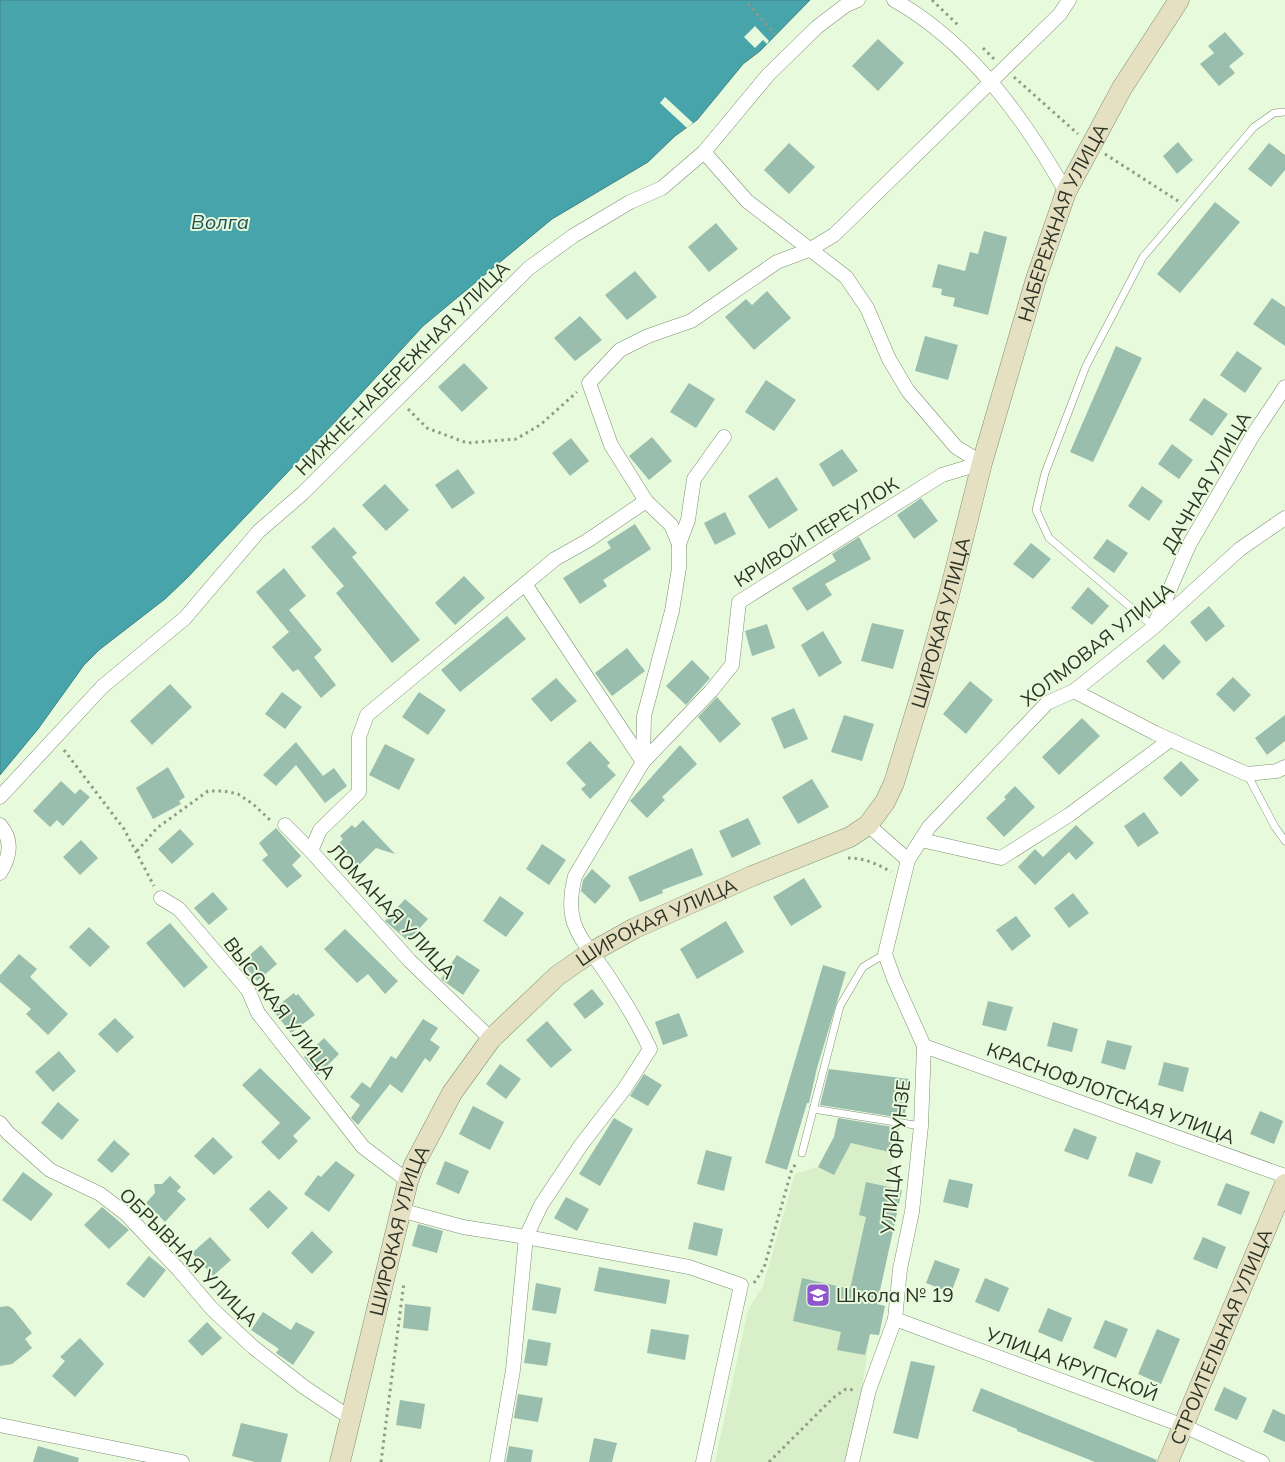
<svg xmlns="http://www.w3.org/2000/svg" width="1285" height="1462" font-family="Mulish,sans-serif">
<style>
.built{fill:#d8efca}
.water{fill:#48a4ab;stroke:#3f8283}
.pier{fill:#e7fadb}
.building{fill:#99beae}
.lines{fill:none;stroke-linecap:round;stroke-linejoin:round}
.lane-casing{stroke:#7f9074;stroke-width:8}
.street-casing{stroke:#7f9074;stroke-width:15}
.secondary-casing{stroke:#7f9074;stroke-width:21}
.path{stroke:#8e9b85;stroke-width:3;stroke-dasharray:2.5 4;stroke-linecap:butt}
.lane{stroke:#fff;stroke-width:7}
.street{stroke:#fff;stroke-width:14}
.secondary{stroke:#e5e0c1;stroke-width:20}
.labels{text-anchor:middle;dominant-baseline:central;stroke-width:4;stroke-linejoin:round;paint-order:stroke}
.street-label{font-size:19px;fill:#2b3327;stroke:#e7fadb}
.poi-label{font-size:19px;fill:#2b3327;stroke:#e7fadb;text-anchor:start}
.water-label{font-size:20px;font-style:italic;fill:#275154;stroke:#e7fadb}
</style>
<rect width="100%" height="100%" fill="#e7fadb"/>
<!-- built -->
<polygon class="built" points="833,1139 893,1153 889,1186 902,1190 877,1304 885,1306 879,1335 870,1334 862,1390 844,1462 715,1462 748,1310 763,1286 795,1174 818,1167"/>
<!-- water -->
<polygon class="water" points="0,0 810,0 760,51 743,64 697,120 675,136 648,162 552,219 423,326 323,435 187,578 165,599 99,650 84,665 38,729 0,775"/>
<!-- pier -->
<g class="pier">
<polygon points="755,26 769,41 767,44 763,40 755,48 744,37"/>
<polygon points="665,97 693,123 687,128 660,103"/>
</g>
<!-- building -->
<g class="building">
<polygon points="1225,32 1244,54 1229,66 1235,73 1219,86 1200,64 1214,53 1208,46"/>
<polygon points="878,39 904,63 878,91 852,66"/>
<polygon points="1178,142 1193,160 1177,174 1163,156"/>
<polygon points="789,143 815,167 789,194 764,170"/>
<polygon points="1269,143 1285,155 1285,170 1271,187 1248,169"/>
<polygon points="1215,202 1240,222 1180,293 1157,274"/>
<polygon points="716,223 738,249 709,272 688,247"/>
<polygon points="984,231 1007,237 988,315 953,306 955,298 941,295 942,289 932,287 938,264 965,271 970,252 978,254"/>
<polygon points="635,271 657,297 627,320 605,295"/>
<polygon points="767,291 791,318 754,350 725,317 746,299 752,305"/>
<polygon points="1272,298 1285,307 1285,346 1253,324"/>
<polygon points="580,316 602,340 575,361 554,338"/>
<polygon points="925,336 958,345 948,380 915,371"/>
<polygon points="1116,346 1142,358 1093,462 1070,452"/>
<polygon points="1237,351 1262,368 1245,393 1220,375"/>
<polygon points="464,363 488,388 462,412 438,387"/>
<polygon points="766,380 796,400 774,431 745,412"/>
<polygon points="689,383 715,399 696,428 670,412"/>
<polygon points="1204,398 1228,414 1212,436 1189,420"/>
<polygon points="652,437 672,461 649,480 629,456"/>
<polygon points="571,438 589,461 570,476 552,453"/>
<polygon points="1172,444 1193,460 1179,479 1158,464"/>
<polygon points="842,449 858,471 833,487 819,464"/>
<polygon points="458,469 475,493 452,509 435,485"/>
<polygon points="777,477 798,510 769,529 748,496"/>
<polygon points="385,484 409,510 386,531 362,505"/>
<polygon points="1142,486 1163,501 1149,521 1128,506"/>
<polygon points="921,498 938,521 914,539 897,515"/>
<polygon points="725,512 736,534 715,545 704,523"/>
<polygon points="635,524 651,549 603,580 607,586 580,604 563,578 611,548 607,542"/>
<polygon points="334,527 357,553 352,557 420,640 392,663 336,593 344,586 311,547"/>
<polygon points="859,537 871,559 825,584 832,595 807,611 792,588 836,561 832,554"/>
<polygon points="1107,539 1128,553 1114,573 1093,558"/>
<polygon points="1031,543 1051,559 1033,579 1013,564"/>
<polygon points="284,568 306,596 289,610 322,650 314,657 336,685 321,698 298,669 293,672 272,647 289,632 256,592"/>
<polygon points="464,576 485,598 455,625 435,603"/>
<polygon points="1088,587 1109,606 1092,625 1071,608"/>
<polygon points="1209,606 1225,626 1206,642 1190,622"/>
<polygon points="507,616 526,639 460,692 441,670"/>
<polygon points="872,623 904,630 893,669 861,661"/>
<polygon points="767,624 775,648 752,656 745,631"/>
<polygon points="823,631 842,663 819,677 801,645"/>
<polygon points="1164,644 1181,662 1163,680 1146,661"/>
<polygon points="627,648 645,671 612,696 595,673"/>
<polygon points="692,660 710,678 686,705 666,686"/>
<polygon points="1233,677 1251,695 1234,712 1216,694"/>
<polygon points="556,678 577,701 551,722 531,699"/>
<polygon points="970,681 993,700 966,734 943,714"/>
<polygon points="170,684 192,707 152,745 130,721"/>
<polygon points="282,692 302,707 285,729 265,714"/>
<polygon points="419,692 446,710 428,735 402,717"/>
<polygon points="717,697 741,724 720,743 698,717"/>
<polygon points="794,708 808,739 784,749 771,718"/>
<polygon points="844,715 874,724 862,761 831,752"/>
<polygon points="1285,715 1285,741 1267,755 1255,738"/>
<polygon points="1082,718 1100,736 1059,775 1042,757"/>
<polygon points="590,741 610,763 607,766 616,775 590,799 581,789 586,785 566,763"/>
<polygon points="296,742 323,776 334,768 347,786 325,803 296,765 276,786 263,775"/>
<polygon points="385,744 415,759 399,790 369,775"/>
<polygon points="680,745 697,764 662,797 665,800 647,818 630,801"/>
<polygon points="1181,761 1199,780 1181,797 1163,778"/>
<polygon points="168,767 185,797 179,801 181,804 153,819 136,788"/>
<polygon points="812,779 829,807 798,824 782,797"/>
<polygon points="61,781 75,794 80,789 90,797 63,826 57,820 50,827 33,811"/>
<polygon points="1015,786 1035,807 1004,837 986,818 1006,799 1004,797"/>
<polygon points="1144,812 1159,833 1138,847 1124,826"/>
<polygon points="748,818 761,844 732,858 719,831"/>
<polygon points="363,820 395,854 376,848 356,868 336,847 343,839 340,836 352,825 355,828"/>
<polygon points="1076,825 1094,843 1076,860 1069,852 1035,885 1018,867 1035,849 1043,857"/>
<polygon points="276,828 301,856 292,865 302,876 287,888 262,860 268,855 259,843"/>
<polygon points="180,829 194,844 172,864 158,849"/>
<polygon points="81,840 98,858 80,875 63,857"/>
<polygon points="542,844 566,860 549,885 526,869"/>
<polygon points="692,848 703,875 662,890 663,893 640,902 628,877"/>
<polygon points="592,869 611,886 595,904 581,891 583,880"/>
<polygon points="804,878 822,907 791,926 773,897"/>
<polygon points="213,892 228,909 209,925 194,908"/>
<polygon points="1073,893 1089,913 1069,928 1054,908"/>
<polygon points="500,896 524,913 506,937 483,921"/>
<polygon points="405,899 428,919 408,941 385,921"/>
<polygon points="1016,916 1031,936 1012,951 996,930"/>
<polygon points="726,921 744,952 697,979 680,949"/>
<polygon points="170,923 208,967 184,988 146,943"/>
<polygon points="89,927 110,947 90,967 69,947"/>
<polygon points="345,929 398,981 385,994 368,974 357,983 324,949"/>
<polygon points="261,945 277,964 257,981 242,962"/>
<polygon points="19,954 37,969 30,977 68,1014 48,1035 26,1014 31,1009 0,982 0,975"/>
<polygon points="457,955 480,970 463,995 441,979"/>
<polygon points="823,965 846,972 817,1068 809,1103 807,1103 787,1170 765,1163"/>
<polygon points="592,989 604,1004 585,1019 573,1004"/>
<polygon points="294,993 296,996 298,994 315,1015 291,1033 274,1012 278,1009 276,1007"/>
<polygon points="988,1001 1013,1007 1006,1031 982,1025"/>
<polygon points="679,1013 688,1036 663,1045 655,1022"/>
<polygon points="115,1018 134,1037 117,1053 98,1034"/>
<polygon points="423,1019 438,1028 430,1040 440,1047 430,1062 425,1058 402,1093 390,1084 358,1125 351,1118 360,1105 350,1097 362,1082 370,1088 391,1056 396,1059"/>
<polygon points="547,1021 572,1050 551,1068 526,1040"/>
<polygon points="1053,1022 1078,1029 1072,1052 1047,1046"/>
<polygon points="324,1038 339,1054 318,1075 304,1057"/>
<polygon points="1107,1040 1132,1046 1125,1070 1101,1063"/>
<polygon points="59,1051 76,1071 53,1092 35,1072"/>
<polygon points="1164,1062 1189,1068 1183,1092 1158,1085"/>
<polygon points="500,1064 521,1079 506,1099 486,1084"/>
<polygon points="260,1068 311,1118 293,1136 298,1141 279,1160 261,1142 280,1123 242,1085"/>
<polygon points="829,1069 909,1079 905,1115 902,1115 902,1118 820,1105"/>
<polygon points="644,1074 662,1085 648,1106 630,1096"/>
<polygon points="58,1102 79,1120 62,1140 41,1123"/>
<polygon points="473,1106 504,1122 490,1150 459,1134"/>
<polygon points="1260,1111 1283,1121 1274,1144 1250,1134"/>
<polygon points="614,1118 633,1129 600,1186 579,1174"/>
<polygon points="838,1118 899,1128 893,1153 851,1143 834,1175 818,1167 834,1137"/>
<polygon points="1074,1128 1097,1137 1088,1160 1064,1151"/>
<polygon points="213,1137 233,1157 214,1175 194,1156"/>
<polygon points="114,1140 130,1154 112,1173 97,1160"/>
<polygon points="706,1150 732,1157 724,1191 697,1184"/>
<polygon points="1136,1152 1161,1161 1152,1184 1128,1176"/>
<polygon points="336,1161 355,1175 329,1212 304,1194 318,1175 321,1177"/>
<polygon points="445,1161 469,1171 459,1194 436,1184"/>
<polygon points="23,1172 53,1194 31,1221 2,1200"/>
<polygon points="170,1176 181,1187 177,1191 186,1199 165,1222 146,1203 155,1193 154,1184 162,1184"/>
<polygon points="949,1179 973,1184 968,1208 943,1202"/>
<polygon points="866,1182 902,1190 877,1304 885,1306 879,1335 870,1334 865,1355 837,1350 841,1332 793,1321 802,1278 850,1289 866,1217 859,1215"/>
<polygon points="1226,1183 1250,1192 1241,1215 1217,1205"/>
<polygon points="269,1190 288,1208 268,1229 249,1209"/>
<polygon points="566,1197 589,1209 577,1231 554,1218"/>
<polygon points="102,1207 129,1230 109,1249 84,1225"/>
<polygon points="694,1222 723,1229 717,1256 688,1249"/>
<polygon points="418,1224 443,1231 437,1253 412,1246"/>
<polygon points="312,1231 333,1252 312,1274 291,1253"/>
<polygon points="210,1237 231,1260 213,1276 192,1253"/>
<polygon points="1203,1237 1226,1247 1217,1269 1193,1259"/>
<polygon points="149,1256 166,1270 144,1298 126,1284"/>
<polygon points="935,1260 960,1269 951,1293 926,1283"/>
<polygon points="599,1267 670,1280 666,1304 594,1291"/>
<polygon points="985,1278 1009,1288 999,1312 975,1302"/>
<polygon points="536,1283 561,1288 556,1314 532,1310"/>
<polygon points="405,1304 431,1307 428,1331 403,1328"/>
<polygon points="8,1306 13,1309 32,1333 25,1339 32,1348 12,1364 0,1366 0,1307"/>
<polygon points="1048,1308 1072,1318 1062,1342 1038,1332"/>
<polygon points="263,1312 291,1330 296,1322 315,1332 293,1365 276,1353 279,1349 251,1330"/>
<polygon points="1105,1320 1128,1329 1116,1358 1093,1348"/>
<polygon points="207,1322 222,1338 202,1356 188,1341"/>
<polygon points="651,1329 689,1335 685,1360 647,1353"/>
<polygon points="1157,1329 1180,1339 1161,1384 1138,1374"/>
<polygon points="80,1338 104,1364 75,1397 52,1376 65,1361 60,1357"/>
<polygon points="528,1339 551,1343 547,1366 524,1363"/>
<polygon points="911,1361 935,1366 918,1439 893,1433"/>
<polygon points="1224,1387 1247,1398 1237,1420 1214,1410"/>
<polygon points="981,1388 1157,1460 1156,1462 1095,1462 1017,1431 1017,1429 972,1411"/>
<polygon points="518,1394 543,1398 538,1422 514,1418"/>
<polygon points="400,1400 425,1404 421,1429 396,1425"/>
<polygon points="1273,1409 1285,1415 1285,1442 1263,1432"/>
<polygon points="241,1423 288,1434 281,1462 255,1462 232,1456"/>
<polygon points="594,1438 617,1443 612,1462 589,1462"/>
<polygon points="38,1446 79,1458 78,1462 33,1462"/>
<polygon points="509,1446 533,1450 531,1462 506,1462"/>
</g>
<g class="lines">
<!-- lane casing -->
<g class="lane-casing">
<g id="lane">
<polyline points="1154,627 1049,538 1036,510 1045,473 1086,366 1143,257 1254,127 1274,113 1285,112"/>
<polyline points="1247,774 1275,827 1285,841"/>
<polyline points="813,1109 921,1126"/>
<polyline points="802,1153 840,1006 863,967 885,954"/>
</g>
</g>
<!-- street casing -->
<g class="street-casing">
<g id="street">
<path d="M 894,0 C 970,43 1024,118 1066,192"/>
<polyline points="704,152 747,201 846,277 867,308 889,359 908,391 956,447 982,463"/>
<polyline points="679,544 671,525 646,501 611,445 589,383 620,350 648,336 691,321 777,262 809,250 834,235 1060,14 1069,0"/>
<polyline points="525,584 643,762"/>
<polyline points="1156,621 1189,545 1253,435 1285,387"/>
<polyline points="1074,691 1155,733 1247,774 1277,771 1285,767"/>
<polyline points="643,762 644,716 672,611 679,568 679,544 688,520 694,479 724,437"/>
<polyline points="0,797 102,687 185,618 259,531 303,493 529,268 573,236 630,202 662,188 704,152 768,75 817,27 846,5 858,0"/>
<path d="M 0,825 C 13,840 10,857 0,873"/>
<polyline points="285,825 311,851"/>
<polyline points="868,825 908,860"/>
<polyline points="921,840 1001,858 1069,815 1170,740"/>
<polyline points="161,898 179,909 248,990 258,1013 363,1147 408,1181"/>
<polyline points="491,1039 410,961 311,851 320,830 359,792 359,737 367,715 555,559 587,541 646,501"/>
<polyline points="924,1046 1285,1176"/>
<polyline points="0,1123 8,1133 50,1170 100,1194 126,1214 179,1270 212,1309 253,1347 304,1387 352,1419"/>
<polyline points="400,1210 463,1227 526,1237 689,1267 741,1285 703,1462"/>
<polyline points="895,1319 1184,1426 1262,1462"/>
<polyline points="0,1425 182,1462"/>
<path d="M 497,1462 L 513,1370 L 526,1237 L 541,1205 L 581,1145 L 625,1088 L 650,1049 C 638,1023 624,1000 608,976 C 583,938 562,927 575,876 L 643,762 L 711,691 L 732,665 L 739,602 L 942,475 L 982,463"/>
<polyline points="852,1462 869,1390 895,1319 900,1269 912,1212 921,1126 924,1046 894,979 885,954 908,860 929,827 1047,703 1074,691 1154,627 1240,549 1285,518"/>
</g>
</g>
<!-- secondary casing -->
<g class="secondary-casing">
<g id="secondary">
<path id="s1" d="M 340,1462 L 408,1181 L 414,1165 L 452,1093 L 491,1039 L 557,976 L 590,953 L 635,928 L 752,876 L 850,837 L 868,825 L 885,802 L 894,783 L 923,688 L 950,591 L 982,463 L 1036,279 L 1066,192 L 1122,88 L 1179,0"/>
<path id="s2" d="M 1168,1462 L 1285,1184"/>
</g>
</g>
<!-- path -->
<g class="path">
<polyline points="932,0 960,27"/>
<polyline points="748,4 775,34"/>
<polyline points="983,48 994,59"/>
<polyline points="1014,77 1078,134"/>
<polyline points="1105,154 1178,201"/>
<polyline points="408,409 427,428 467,443 516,439 540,425 577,392"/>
<polyline points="64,750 124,829 154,886"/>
<polyline points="137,851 157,828 208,791 224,791 238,794 253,804 272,822"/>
<path d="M 848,858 C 864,858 878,864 891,872"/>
<polyline points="754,1283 764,1268 791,1172 796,1163"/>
<polyline points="381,1462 404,1282"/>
<polyline points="769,1462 833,1398 846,1389 855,1390"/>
</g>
<!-- lane -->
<use href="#lane" class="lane"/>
<!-- street -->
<use href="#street" class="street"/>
<!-- secondary -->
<use href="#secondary" class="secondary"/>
</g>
<!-- icons -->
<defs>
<g id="school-square" transform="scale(1.25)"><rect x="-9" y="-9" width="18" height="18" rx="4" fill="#8f56cd" stroke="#e7fadb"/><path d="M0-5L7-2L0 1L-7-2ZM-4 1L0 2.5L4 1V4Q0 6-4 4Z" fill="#fff"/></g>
</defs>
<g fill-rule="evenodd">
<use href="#school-square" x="818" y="1295"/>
</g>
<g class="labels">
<!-- street labels -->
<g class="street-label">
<text stroke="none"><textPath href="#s1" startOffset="1528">НАБЕРЕЖНАЯ УЛИЦА</textPath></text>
<text transform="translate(402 368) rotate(-45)">НИЖНЕ-НАБЕРЕЖНАЯ УЛИЦА</text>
<text transform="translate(1206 482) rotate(-60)">ДАЧНАЯ УЛИЦА</text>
<text transform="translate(816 532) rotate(-32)">КРИВОЙ ПЕРЕУЛОК</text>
<text stroke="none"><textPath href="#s1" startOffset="1109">ШИРОКАЯ УЛИЦА</textPath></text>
<text transform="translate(1097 644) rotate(-38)">ХОЛМОВАЯ УЛИЦА</text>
<text transform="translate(392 911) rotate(47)">ЛОМАНАЯ УЛИЦА</text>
<text stroke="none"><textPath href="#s1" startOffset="659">ШИРОКАЯ УЛИЦА</textPath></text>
<text transform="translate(280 1008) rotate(53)">ВЫСОКАЯ УЛИЦА</text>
<text transform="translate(1111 1093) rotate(20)">КРАСНОФЛОТСКАЯ УЛИЦА</text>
<text transform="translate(895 1157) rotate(-84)">УЛИЦА ФРУНЗЕ</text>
<text stroke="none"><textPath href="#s1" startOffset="239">ШИРОКАЯ УЛИЦА</textPath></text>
<text transform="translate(189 1257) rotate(45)">ОБРЫВНАЯ УЛИЦА</text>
<text stroke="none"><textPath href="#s2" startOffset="136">СТРОИТЕЛЬНАЯ УЛИЦА</textPath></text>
<text transform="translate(1072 1364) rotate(20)">УЛИЦА КРУПСКОЙ</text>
</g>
<!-- poi labels -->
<g class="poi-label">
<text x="836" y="1295">Школа № 19</text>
</g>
<!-- water labels -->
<g class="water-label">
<text x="220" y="221">Волга</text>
</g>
</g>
</svg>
